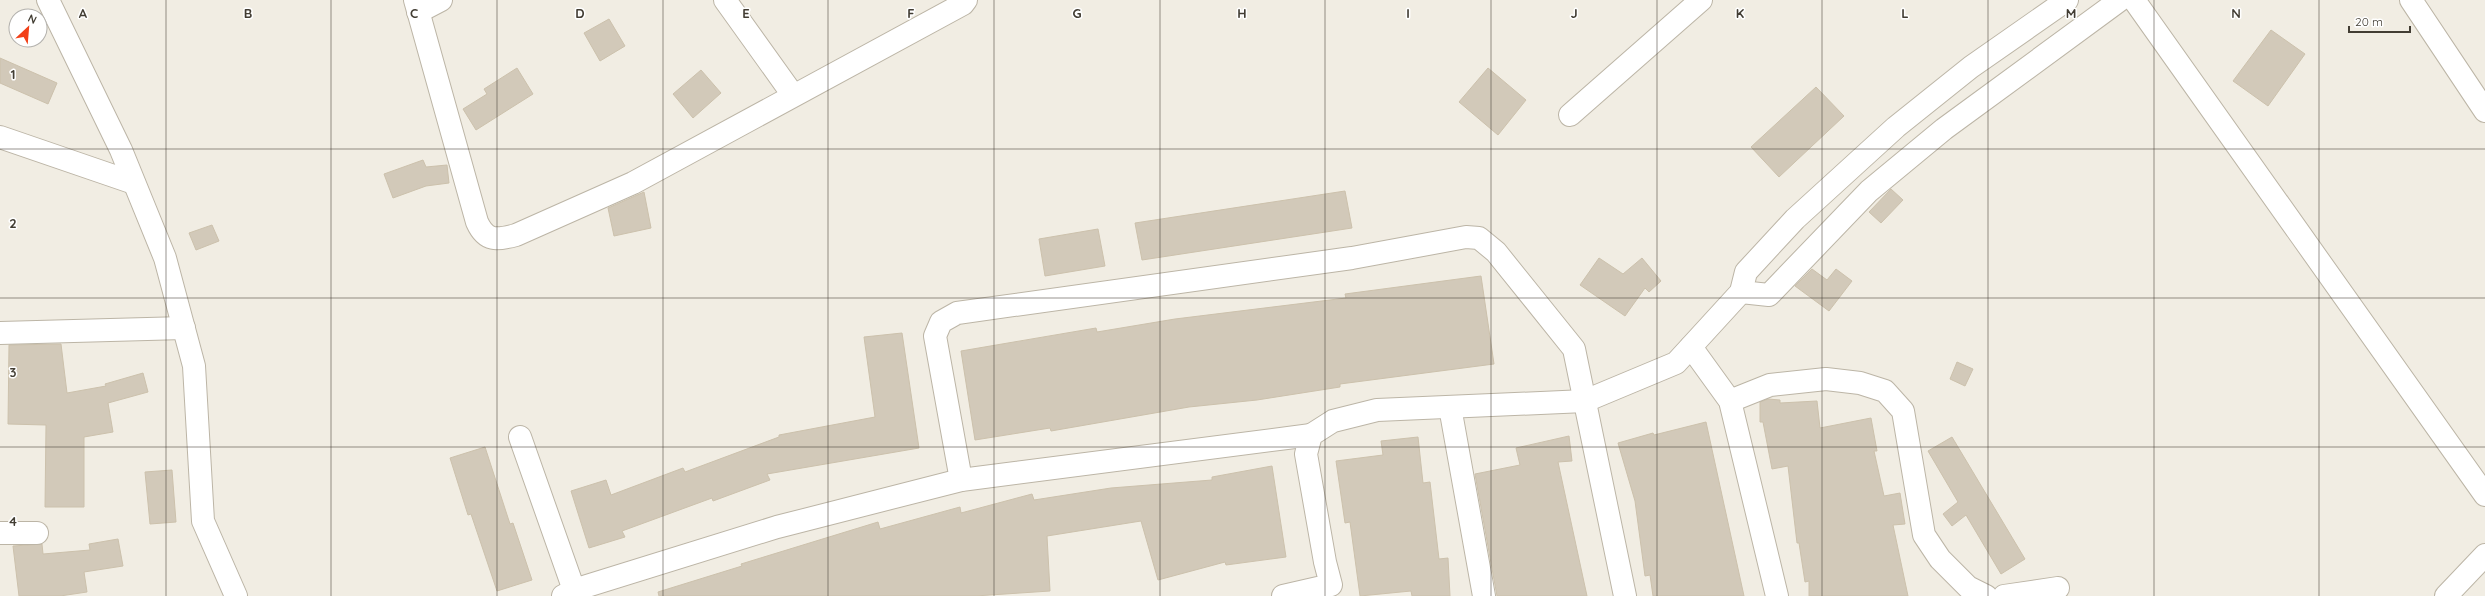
<svg xmlns="http://www.w3.org/2000/svg" width="2485" height="596" font-family="Quicksand,sans-serif">
<style>
.building{fill:#d2c9b9;stroke:#ccc1ac}
.lines{fill:none;stroke-linecap:round;stroke-linejoin:round}
.minor-casing{stroke:#bcb5a6;stroke-width:24}
.minor{stroke:#fff;stroke-width:22}
.grid{fill:none;stroke:#423d33;stroke-width:1;stroke-opacity:0.55}
.grid-label{font-size:13px;text-anchor:middle;font-weight:bold;fill:#423d33;stroke:#fff;stroke-width:3;stroke-linejoin:round;paint-order:stroke}
</style>
<rect width="100%" height="100%" fill="#f1ede3"/>
<!-- building -->
<g class="building">
<polygon points="609,19 625,46 600,61 584,33"/>
<polygon points="2271,30 2305,54 2268,106 2233,81"/>
<polygon points="0,58 57,83 48,104 0,83"/>
<polygon points="517,68 533,94 476,130 463,109 487,94 484,89"/>
<polygon points="1488,68 1526,100 1498,135 1459,102"/>
<polygon points="701,70 721,93 693,118 673,94"/>
<polygon points="1816,87 1844,116 1779,177 1751,147"/>
<polygon points="423,160 426,167 447,165 449,183 426,186 393,198 384,174"/>
<polygon points="1891,189 1903,200 1881,223 1869,212"/>
<polygon points="1345,191 1352,228 1142,260 1135,223"/>
<polygon points="644,192 651,228 614,236 608,208"/>
<polygon points="212,225 219,241 196,250 189,233"/>
<polygon points="1098,229 1105,266 1045,276 1039,239"/>
<polygon points="1599,258 1623,274 1642,258 1661,281 1649,292 1645,288 1625,316 1580,285"/>
<polygon points="1812,269 1827,280 1836,269 1852,281 1829,311 1795,286"/>
<polygon points="1481,276 1494,364 1340,384 1340,387 1257,400 1189,407 1051,431 1050,428 975,440 961,351 1096,328 1097,332 1175,319 1346,298 1345,294"/>
<polygon points="902,333 919,448 767,474 770,480 713,501 712,498 622,531 625,537 589,548 571,491 606,480 611,495 683,468 685,472 779,437 779,435 875,417 864,337"/>
<polygon points="61,344 67,393 106,386 105,384 143,373 148,392 108,403 113,432 84,437 84,507 45,507 46,425 8,424 9,345"/>
<polygon points="1957,362 1973,369 1965,386 1950,379"/>
<polygon points="1768,399 1780,400 1780,403 1817,401 1820,428 1871,418 1877,451 1874,451 1884,496 1900,493 1905,524 1893,525 1908,596 1809,596 1809,581 1805,582 1799,543 1797,543 1788,466 1772,469 1763,422 1760,422 1760,402"/>
<polygon points="1706,422 1744,596 1653,596 1650,575 1645,576 1635,501 1618,443 1653,433 1654,435"/>
<polygon points="1569,436 1572,461 1558,462 1587,596 1497,596 1475,474 1520,465 1516,448"/>
<polygon points="1418,437 1423,483 1430,482 1439,559 1448,558 1450,596 1412,596 1411,591 1360,596 1350,522 1345,523 1336,461 1383,455 1381,441"/>
<polygon points="1952,437 2025,559 2001,574 1966,515 1952,526 1943,514 1958,502 1928,451"/>
<polygon points="485,447 510,524 513,523 532,580 497,591 471,514 468,515 450,458"/>
<polygon points="1272,466 1286,557 1226,565 1225,562 1158,580 1141,521 1047,536 1050,591 975,596 659,596 658,592 742,566 741,564 878,522 880,529 960,507 961,513 1032,494 1034,500 1111,488 1212,480 1212,477"/>
<polygon points="172,470 176,522 150,524 145,472"/>
<polygon points="118,539 123,566 84,572 87,592 60,596 19,596 13,546 42,544 43,554 90,550 89,544"/>
</g>
<g class="lines">
<!-- minor casing -->
<g class="minor-casing">
<g id="minor">
<polyline points="48,0 121,150 165,258 194,366 203,521 236,596"/>
<path d="M 415,0 L 477,222 C 486,242 497,240 516,235 L 633,183 L 963,4 L 966,0"/>
<polyline points="725,0 793,95"/>
<polyline points="2134,0 2485,495"/>
<polyline points="2411,0 2485,111"/>
<polyline points="418,12 441,0"/>
<polyline points="1570,115 1701,0"/>
<polyline points="0,137 134,183"/>
<polyline points="1741,292 1769,295 1869,191 1944,129 2120,0"/>
<polyline points="0,333 184,328"/>
<polyline points="1691,347 1730,401 1777,596"/>
<polyline points="1730,401 1770,385 1826,379 1860,383 1885,391 1903,411 1924,535 1940,559 1968,587 1986,596"/>
<polyline points="1450,407 1484,596"/>
<polyline points="520,437 574,590"/>
<polyline points="961,480 935,336 941,322 957,313 1352,258 1466,237 1479,238 1496,252 1574,349 1625,596"/>
<polyline points="0,533 37,533"/>
<polyline points="563,596 574,590 777,527 961,480 1311,435"/>
<polyline points="1283,596 1331,585 1325,562 1306,454 1311,435 1333,421 1377,410 1585,401 1676,363 1741,292 1746,272 1795,219 1896,127 1971,67 2067,0"/>
<polyline points="2004,596 2058,588"/>
<polyline points="2446,596 2485,555"/>
</g>
</g>
<!-- minor -->
<use href="#minor" class="minor"/>
</g>
<!-- grid -->
<path class="grid" d="M 166,0 L 166,596M 331,0 L 331,596M 497,0 L 497,596M 663,0 L 663,596M 828,0 L 828,596M 994,0 L 994,596M 1160,0 L 1160,596M 1325,0 L 1325,596M 1491,0 L 1491,596M 1657,0 L 1657,596M 1822,0 L 1822,596M 1988,0 L 1988,596M 2154,0 L 2154,596M 2319,0 L 2319,596M 0,149 L 2485,149M 0,298 L 2485,298M 0,447 L 2485,447"/>
<g class="grid-label">
<text x="83" y="18">A</text>
<text x="248" y="18">B</text>
<text x="414" y="18">C</text>
<text x="580" y="18">D</text>
<text x="746" y="18">E</text>
<text x="911" y="18">F</text>
<text x="1077" y="18">G</text>
<text x="1242" y="18">H</text>
<text x="1408" y="18">I</text>
<text x="1574" y="18">J</text>
<text x="1740" y="18">K</text>
<text x="1905" y="18">L</text>
<text x="2071" y="18">M</text>
<text x="2236" y="18">N</text>
<text x="13" y="79">1</text>
<text x="13" y="228">2</text>
<text x="13" y="377">3</text>
<text x="13" y="526">4</text>
</g>
<!-- north arrow -->
<g transform="translate(28 28) rotate(26)"><circle r="19" fill="#ffffff" stroke="#b3b1ad"/>
<path d="M0-3L7 15L0 10L-7 15Z" fill="#f24018"/>
<text y="-6" font-size="11" font-weight="bold" text-anchor="middle" fill="#423d33">N</text>
</g>
<!-- scale -->
<path d="M2349 26v6h61v-6" fill="none" stroke="#423d33" stroke-width="2"/>
<text x="2355" y="26" font-size="12" fill="#423d33" stroke="#ffffff" stroke-width="3" paint-order="stroke">20 m</text>
</svg>
